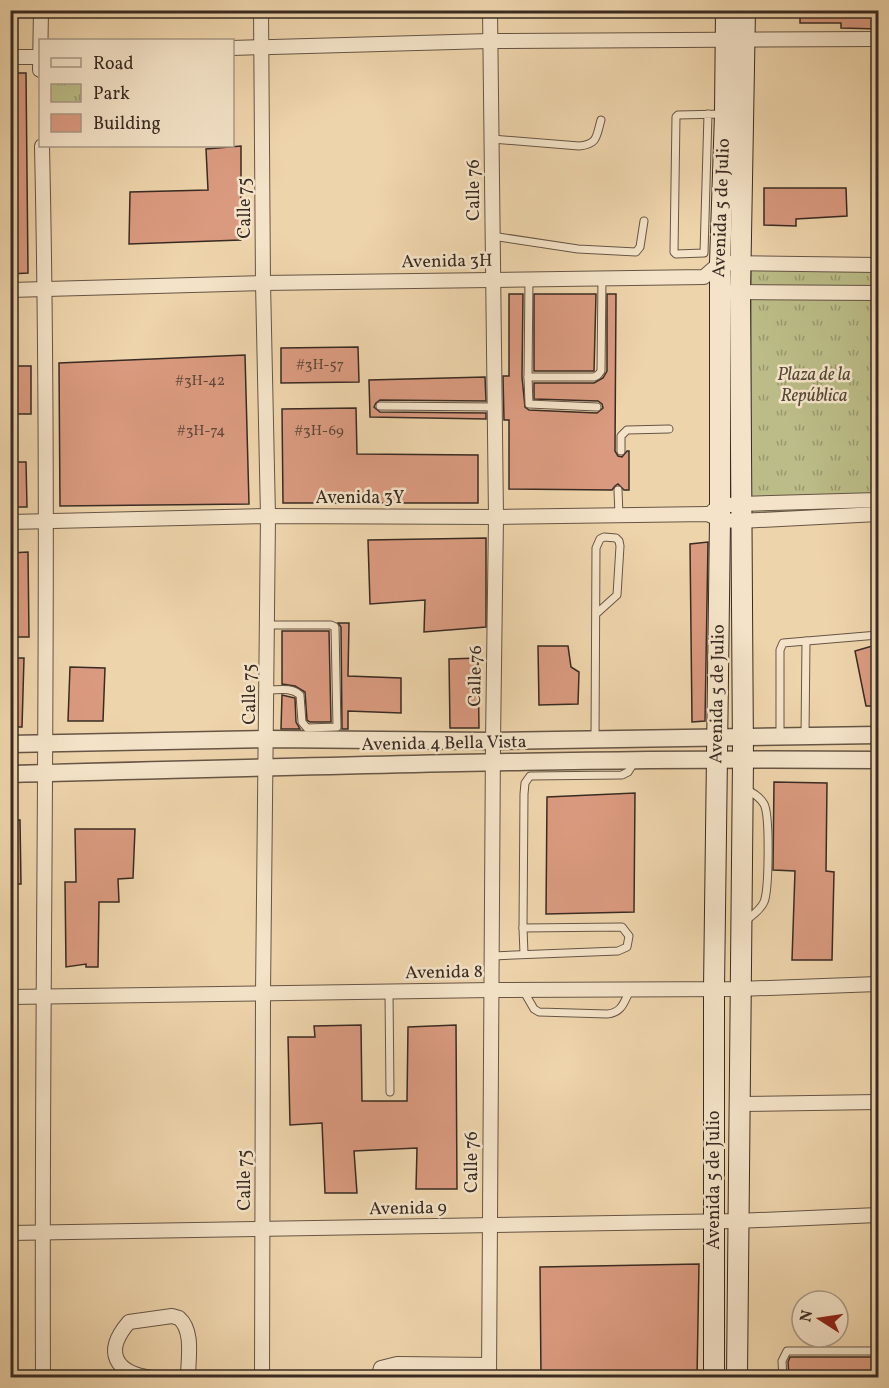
<svg xmlns="http://www.w3.org/2000/svg" width="889" height="1388" font-family="Vollkorn,serif">
<style>
.park{fill:url(#park-tufts);stroke:#7a7455;stroke-width:1.5}
.building{fill:#da9a7f;stroke:#392b23;stroke-width:1.5}
.lines{fill:none;stroke-linecap:round;stroke-linejoin:round}
.service-casing{stroke:#665545;stroke-width:9}
.minor-casing{stroke:#665545;stroke-width:16}
.tertiary-casing{stroke:#665545;stroke-width:19}
.secondary-casing{stroke:#392b23;stroke-width:22}
.service{stroke:#f4e3c8;stroke-width:7}
.minor{stroke:#f4e3c8;stroke-width:14}
.tertiary{stroke:#f4e3c8;stroke-width:16}
.secondary{stroke:#f4e3c8;stroke-width:20}
.labels{text-anchor:middle;dominant-baseline:central;stroke-width:5;stroke-linejoin:round;paint-order:stroke}
.number-label{font-size:15px;fill:#61473a}
.street-label{font-size:18px;fill:#392b23;stroke:#f4e3c8}
.park-label{font-size:18px;font-style:italic;fill:#534837;stroke:#f4e3c8}
</style>
<defs>
<pattern id="park-tufts" width="24" height="20" patternUnits="userSpaceOnUse" patternTransform="scale(1.5)"><rect width="24" height="20" fill="#bbbc87"/><path d="M3 7l-1-3M5 7V3M7 7l1-3M15 17l-1-3M17 17v-4M19 17l1-3" fill="none" stroke="#99996e"/></pattern>
</defs>
<rect width="100%" height="100%" fill="#eed4ab"/>
<filter id="stains"><feTurbulence type="fractalNoise" baseFrequency=".00333" numOctaves="4"/><feColorMatrix values="0 0 0 0 .2 0 0 0 0 .09 0 0 0 0 .02 0 0 0 .5 -.17"/></filter>
<radialGradient id="worn" r=".72"><stop offset=".6" stop-color="#630" stop-opacity="0"/><stop offset="1" stop-color="#630" stop-opacity=".3"/></radialGradient>
<!-- park -->
<polygon class="park" points="751,259 878,262 878,509 750,516"/>
<!-- building -->
<g class="building">
<polygon points="800,10 879,10 879,29 841,28 841,23 800,23"/>
<polygon points="10,73 26,73 28,273 10,274"/>
<polygon points="241,146 241,240 129,244 130,192 208,190 206,149"/>
<polygon points="764,188 846,188 847,216 796,219 796,226 764,225"/>
<polygon points="509,294 523,294 522,377 525,407 529,410 597,413 603,408 602,404 598,401 534,399 534,383 594,383 603,378 607,371 607,294 616,294 615,451 618,456 622,457 627,451 629,451 629,490 624,490 618,484 615,486 612,490 509,489 509,420 504,420 503,376 509,376"/>
<polygon points="534,294 596,294 594,371 534,371"/>
<polygon points="358,347 359,382 281,383 281,348"/>
<polygon points="245,355 249,504 60,506 59,363"/>
<rect x="10" y="366" width="21" height="48"/>
<polygon points="485,377 486,401 380,400 376,403 374,407 380,412 486,413 486,419 370,417 369,380"/>
<polygon points="356,408 357,454 478,455 478,503 283,503 282,409"/>
<polygon points="10,462 26,462 27,507 10,507"/>
<polygon points="486,538 486,627 424,632 425,600 370,604 368,540"/>
<polygon points="708,542 705,721 692,722 690,544"/>
<polygon points="28,552 29,637 10,637 10,553"/>
<polygon points="338,623 349,623 348,676 401,678 401,713 348,711 348,729 342,729 341,627"/>
<polygon points="282,631 329,631 331,722 310,722 307,720 305,692 295,686 282,684"/>
<polygon points="879,644 879,706 866,706 855,651"/>
<polygon points="538,646 568,646 571,667 579,672 578,704 539,705"/>
<polygon points="10,658 24,658 22,727 10,727"/>
<polygon points="478,658 479,728 450,728 449,659"/>
<polygon points="70,667 105,668 103,721 68,721"/>
<polygon points="282,695 295,698 296,722 300,729 281,729"/>
<polygon points="774,782 827,783 826,871 834,872 832,960 792,960 795,871 773,870"/>
<polygon points="635,793 634,912 546,914 547,797"/>
<polygon points="10,820 20,820 21,884 10,884"/>
<polygon points="75,829 135,829 133,878 118,879 119,902 99,902 98,967 86,967 86,964 66,967 65,882 76,882"/>
<polygon points="361,1025 362,1101 407,1101 408,1027 456,1025 457,1189 416,1189 417,1148 354,1151 357,1193 325,1193 322,1123 290,1125 288,1037 315,1037 314,1026"/>
<polygon points="699,1264 697,1377 541,1377 540,1267"/>
<polygon points="790,1357 879,1357 879,1377 789,1377 788,1362"/>
</g>
<g class="lines">
<!-- service casing -->
<g class="service-casing">
<g id="service">
<polyline points="708,114 704,253 676,254 674,252 676,117 678,115 723,114"/>
<path d="M 492,139 L 579,146 C 598,144 596,137 601,120"/>
<polyline points="492,236 578,249 636,252 640,247 644,221"/>
<polyline points="529,279 528,377 594,377 598,375 601,371 602,278"/>
<polyline points="528,377 529,404 597,407"/>
<polyline points="380,406 494,407"/>
<polyline points="621,451 621,436 627,430 669,429"/>
<polyline points="618,490 619,515"/>
<path d="M 268,690 C 279,690 291,687 300,695 L 302,722 L 307,728 L 337,727 L 335,627 L 331,625 L 268,625"/>
<polyline points="780,736 780,650 783,643 878,635"/>
<polyline points="805,736 806,641"/>
<polyline points="595,739 596,548 600,539 604,537 616,538 619,541 620,546 617,595 596,614"/>
<path d="M 744,922 C 751,916 760,911 764,902 C 769,890 770,815 764,804 C 760,797 753,793 746,789"/>
<polyline points="523,928 524,954"/>
<polyline points="492,956 618,951 627,947 629,936 622,927 523,928 524,794 525,783 530,776 622,775 628,772 635,761"/>
<path d="M 523,990 L 534,1009 L 539,1012 L 607,1014 C 622,1013 624,1002 630,990"/>
<polyline points="389,992 390,1092"/>
<polyline points="783,1378 782,1361 787,1351 878,1351"/>
</g>
</g>
<!-- minor casing -->
<g class="minor-casing">
<g id="minor">
<polyline points="261,10 263,283 268,516 263,994 262,1378"/>
<polyline points="232,48 490,41 878,39"/>
<polyline points="10,57 40,57"/>
<polyline points="40,70 41,10"/>
<path d="M 42,146 C 51,556 41,967 43,1378"/>
<polyline points="10,290 263,283 704,277 720,263 878,265"/>
<polyline points="733,292 878,293"/>
<polyline points="713,511 720,506 740,504 878,500"/>
<polyline points="10,522 268,516 496,517 708,514 720,520 740,521 878,514"/>
<polyline points="10,997 492,990 739,989 878,984"/>
<polyline points="738,1104 878,1102"/>
<polyline points="10,1233 737,1221 878,1215"/>
<path d="M 152,1378 C 115,1373 103,1352 129,1322 L 172,1316 L 179,1318 C 194,1331 188,1359 188,1378"/>
<polyline points="378,1378 381,1368 397,1364 489,1365"/>
<polyline points="489,1378 493,741 496,517 490,10"/>
</g>
</g>
<!-- tertiary casing -->
<g class="tertiary-casing">
<g id="tertiary">
<polyline points="10,744 267,739 493,741 878,735"/>
<path d="M 10,774 C 300,767 589,757 878,760"/>
</g>
</g>
<!-- secondary casing -->
<g class="secondary-casing">
<g id="secondary">
<polyline points="714,1378 714,989 720,520 720,263 725,114 726,10"/>
<polyline points="737,1378 743,759 740,292 745,10"/>
</g>
</g>
<!-- service -->
<use href="#service" class="service"/>
<!-- minor -->
<use href="#minor" class="minor"/>
<!-- tertiary -->
<use href="#tertiary" class="tertiary"/>
<!-- secondary -->
<use href="#secondary" class="secondary"/>
</g>
<g class="labels">
<!-- number labels -->
<g class="number-label">
<text x="320" y="365">#3H-57</text>
<text x="200" y="381">#3H-42</text>
<text x="201" y="431">#3H-74</text>
<text x="319" y="431">#3H-69</text>
</g>
<!-- street labels -->
<g class="street-label">
<text transform="translate(474 190) rotate(-90)">Calle 76</text>
<text transform="translate(245 208) rotate(-90)">Calle 75</text>
<text transform="translate(722 208) rotate(-88)">Avenida 5 de Julio</text>
<text transform="translate(447 262) rotate(-1)">Avenida 3H</text>
<text x="360" y="498">Avenida 3Y</text>
<text transform="translate(476 676) rotate(-89)">Calle 76</text>
<text transform="translate(250 694) rotate(-90)">Calle 75</text>
<text transform="translate(718 694) rotate(-89)">Avenida 5 de Julio</text>
<text transform="translate(444 744) rotate(-1)">Avenida 4 Bella Vista</text>
<text transform="translate(444 973) rotate(-1)">Avenida 8</text>
<text transform="translate(472 1162) rotate(-90)">Calle 76</text>
<text transform="translate(245 1180) rotate(-90)">Calle 75</text>
<text transform="translate(714 1180) rotate(-90)">Avenida 5 de Julio</text>
<text transform="translate(408 1209) rotate(-1)">Avenida 9</text>
</g>
<!-- park labels -->
<g class="park-label">
<text x="814" y="375">Plaza de la<tspan x="814" dy="21">República</tspan></text>
</g>
</g>
<!-- margin -->
<rect width="889" height="1388" fill="none" stroke="#eed4ab" stroke-width="36"/>
<rect x="12" y="12" width="865" height="1364" fill="none" stroke="#392b23" stroke-width="3"/>
<rect x="18" y="18" width="853" height="1352" fill="none" stroke="#392b23" stroke-width="1.5"/>
<!-- legend -->
<rect x="39" y="39" width="195" height="108" fill="#f4e3c8" stroke="#a99986" stroke-width="1.5"/>
<rect x="51" y="58" width="30" height="9" fill="#f4e3c8" stroke="#a99986" stroke-width="1.5"/>
<text x="93" y="69" font-size="18" fill="#392b23">Road</text>
<rect x="51" y="84" width="30" height="18" fill="url(#park-tufts)" stroke="#a99986" stroke-width="1.5"/>
<text x="93" y="99" font-size="18" fill="#392b23">Park</text>
<rect x="51" y="114" width="30" height="18" fill="#da9a7f" stroke="#a99986" stroke-width="1.5"/>
<text x="93" y="129" font-size="18" fill="#392b23">Building</text>
<!-- north arrow -->
<g transform="translate(820 1319) rotate(282)"><circle r="28" fill="#f4e3c8" stroke="#a99986" stroke-width="1.5"/>
<path d="M0-4.5L10 22L0 15L-10 22Z" fill="#8f2418"/>
<text y="-9" font-size="16" font-weight="bold" text-anchor="middle" fill="#392b23">N</text>
</g>
<rect width="100%" height="100%" filter="url(#stains)"/>
<rect width="100%" height="100%" fill="url(#worn)"/>
</svg>
